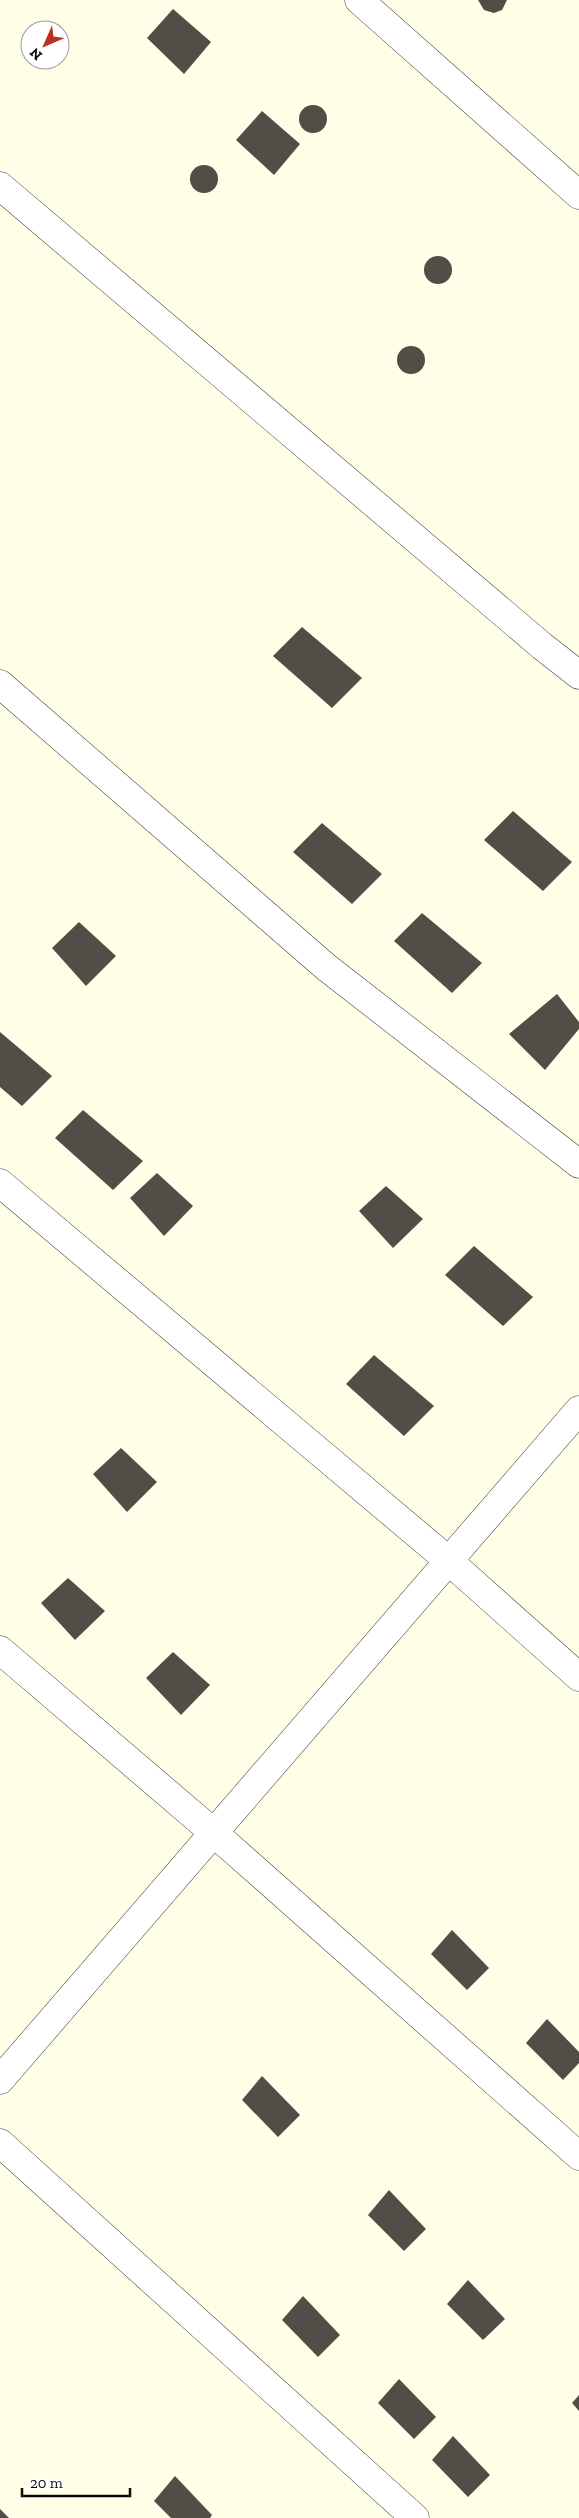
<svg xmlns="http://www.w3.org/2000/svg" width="579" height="2518" font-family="'Zilla Slab',serif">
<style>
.building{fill:#524d46}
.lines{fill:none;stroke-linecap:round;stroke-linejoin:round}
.minor-casing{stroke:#3d3d3d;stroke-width:29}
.minor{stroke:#fff;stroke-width:28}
</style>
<rect width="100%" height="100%" fill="#fffee6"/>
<!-- building -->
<g class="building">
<polygon points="478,0 507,0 502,10 494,13 484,10"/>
<polygon points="173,9 211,42 184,74 147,38"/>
<circle cx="313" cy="119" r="14"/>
<polygon points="262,111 300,144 274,175 236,140"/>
<circle cx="204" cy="179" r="14"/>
<circle cx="438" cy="270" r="14"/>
<circle cx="411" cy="360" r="14"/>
<polygon points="302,627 362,678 332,708 273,656"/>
<polygon points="513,811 572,862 543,891 484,840"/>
<polygon points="322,823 382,874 352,904 293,852"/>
<polygon points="422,913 482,963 452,993 394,941"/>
<polygon points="79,922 116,956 86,986 52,948"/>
<polygon points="557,994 579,1022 579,1029 545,1070 509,1034"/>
<polygon points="0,1032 52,1076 22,1106 0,1087"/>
<polygon points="83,1110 143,1161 113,1190 55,1138"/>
<polygon points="157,1173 193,1206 164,1236 130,1198"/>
<polygon points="386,1186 423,1219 393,1248 359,1211"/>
<polygon points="474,1246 533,1297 503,1326 445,1275"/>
<polygon points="374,1355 434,1406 404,1436 346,1384"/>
<polygon points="121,1448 157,1482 127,1512 93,1474"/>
<polygon points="68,1578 105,1611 75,1640 41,1603"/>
<polygon points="173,1652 210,1685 181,1715 146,1678"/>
<polygon points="452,1930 489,1968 467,1990 431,1954"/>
<polygon points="547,2019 579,2052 579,2063 563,2080 526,2043"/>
<polygon points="262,2076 300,2115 278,2137 242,2100"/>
<polygon points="389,2190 426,2229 404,2251 368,2215"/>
<polygon points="468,2280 505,2319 483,2340 447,2304"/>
<polygon points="303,2296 340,2335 318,2357 282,2320"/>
<polygon points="399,2379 436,2417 414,2439 378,2403"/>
<polygon points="579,2395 579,2411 572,2403"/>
<polygon points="453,2436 490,2475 468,2497 432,2460"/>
<polygon points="175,2476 212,2515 210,2518 171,2518 154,2501"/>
<polygon points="0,2509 9,2518 0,2518"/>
</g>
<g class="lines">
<!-- minor casing -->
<g class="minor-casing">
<g id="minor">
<polyline points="359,0 579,195"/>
<polyline points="0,186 542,646 579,675"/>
<polyline points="0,684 326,967 579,1164"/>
<polyline points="0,1183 449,1561 579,1677"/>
<polyline points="0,1650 214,1833 579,2156"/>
<polyline points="0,2080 579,1410"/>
<polyline points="0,2143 415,2518"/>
</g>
</g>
<!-- minor -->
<use href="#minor" class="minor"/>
</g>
<!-- north arrow -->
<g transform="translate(45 45) rotate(225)"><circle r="24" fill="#ffffff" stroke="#9d9d9d"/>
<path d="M0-4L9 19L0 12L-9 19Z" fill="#bb3320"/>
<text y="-8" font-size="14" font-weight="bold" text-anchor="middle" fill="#0a0a0a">N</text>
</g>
<!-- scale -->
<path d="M22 2488v8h108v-8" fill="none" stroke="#0a0a0a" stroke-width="2.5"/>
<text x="30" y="2488" font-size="15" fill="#0a0a0a" stroke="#ffffff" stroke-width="4" paint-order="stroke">20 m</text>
</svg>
